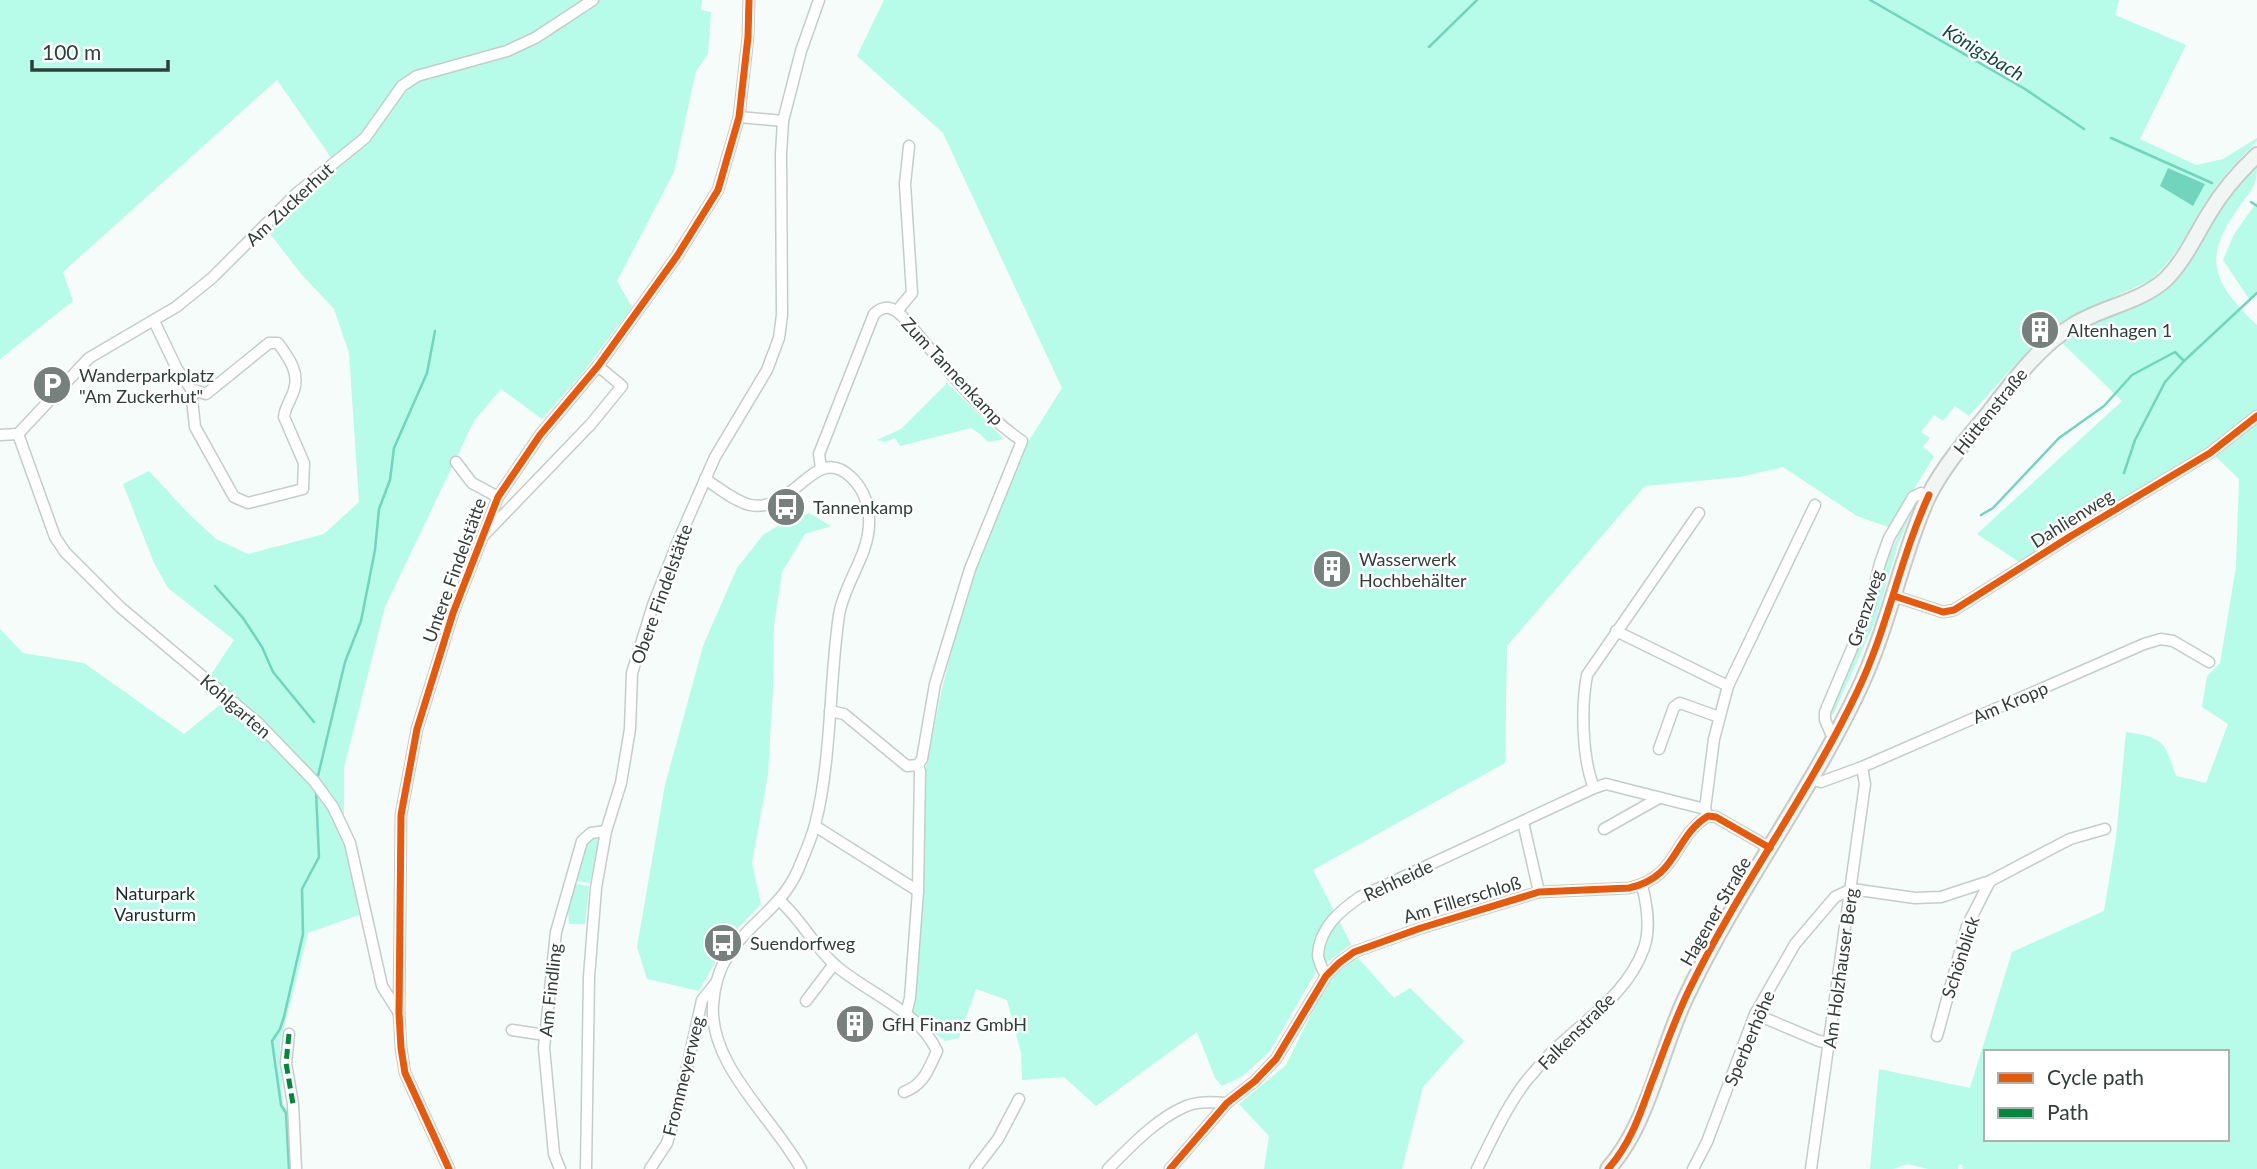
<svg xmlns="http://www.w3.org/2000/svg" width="2257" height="1169" font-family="Lato,sans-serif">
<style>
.green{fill:#b6fce8;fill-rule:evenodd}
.water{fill:#71d5bd}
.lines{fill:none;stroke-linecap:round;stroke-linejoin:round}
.stream{stroke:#71d5bd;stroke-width:2.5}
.minor-casing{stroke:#c4cdca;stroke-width:13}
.secondary-casing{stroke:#c4cdca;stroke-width:18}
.minor{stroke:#fefffe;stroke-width:10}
.secondary{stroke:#f1f6f5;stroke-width:14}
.quiet{stroke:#00873e;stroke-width:5;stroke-dasharray:10 5;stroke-linecap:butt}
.cycleway-casing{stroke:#fff;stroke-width:11}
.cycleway{stroke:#e8590c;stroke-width:7}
.labels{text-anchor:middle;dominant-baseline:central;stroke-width:5;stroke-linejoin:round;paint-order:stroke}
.street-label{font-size:18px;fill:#313e3a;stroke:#fff}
.poi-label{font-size:18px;fill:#313e3a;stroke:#fff;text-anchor:start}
.park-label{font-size:18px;fill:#182f28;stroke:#fff}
.water-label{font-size:19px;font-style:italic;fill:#124b3d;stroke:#fff}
</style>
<rect width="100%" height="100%" fill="#f5fcf9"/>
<!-- green -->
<g class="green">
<polygon points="0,0 702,0 701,10 711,12 708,54 696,71 674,172 617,281 632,307 581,375 542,419 501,389 474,421 385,607 344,768 344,824 359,915 308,933 280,1043 283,1106 292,1111 293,1169 0,1169 0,629 23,653 84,663 184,734 227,699 208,679 234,640 168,588 154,563 123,484 149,471 188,513 216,539 248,554 324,534 359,502 349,353 334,309 302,275 267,230 304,192 337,166 277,80 63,272 73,301 0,359"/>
<path d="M 884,0 L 2119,0 L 2115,15 L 2186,45 L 2140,139 L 2196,165 L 2223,159 L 2257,138 L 2257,141 C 2242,157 2225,173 2213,191 C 2191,222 2179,257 2149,281 L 2068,318 L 2021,358 L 1969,416 L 1955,406 L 1943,421 L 1934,415 L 1921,432 L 1930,438 L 1923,447 L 1934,456 L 1891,528 L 1857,516 L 1783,467 L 1740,477 L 1645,486 L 1507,646 L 1505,763 L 1313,870 L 1351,944 L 1317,970 L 1270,1051 L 1243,1076 L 1222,1086 L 1215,1078 L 1197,1032 L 1096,1106 L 1064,1077 L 1022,1080 L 1021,1053 L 1007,1000 L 976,989 L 959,1038 L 945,1041 L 925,1026 L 912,1010 L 923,895 L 925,772 L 941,693 L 960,616 L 987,536 L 1023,450 L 1062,388 L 943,133 L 857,56 Z"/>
<path d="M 2257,164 C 2257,188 2252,188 2239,207 C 2201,260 2213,282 2257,325 L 2257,411 L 2214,447 L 2019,562 L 1977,534 L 2122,401 L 2060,341 L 2149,298 L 2236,186 Z"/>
<polygon points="2257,202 2257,293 2249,299 2223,260 2234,234"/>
<polygon points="947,383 1004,439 988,442 980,434 971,428 900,446 895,438 885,442 877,440 901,429"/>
<path d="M 2257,422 L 2257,1169 L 1963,1169 L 1962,1165 L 1959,1164 L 1958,1169 L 1928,1169 L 1908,1164 L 1893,1169 L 1870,1169 L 1879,1069 L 1970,1088 L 2012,952 L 2104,911 L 2116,838 L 2126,732 C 2163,738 2164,740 2176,776 L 2206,783 L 2228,724 L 2202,707 L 2207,676 L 2220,663 L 2236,567 L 2239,479 L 2214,455 ZM 1986,1052 L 2227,1052 L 2227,1139 L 1986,1139 Z"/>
<polygon points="1914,506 1897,547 1876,619 1833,715 1830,713 1871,618 1885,564 1911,508"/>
<polygon points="809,513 831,526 805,534 782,572 774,626 773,689 768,774 752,863 761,904 729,938 699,991 647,979 637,947 665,785 703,646 737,568 763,535 784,522"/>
<polygon points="591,839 597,839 598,842 590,883 576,881 586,841"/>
<polygon points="575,884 589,886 585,924 569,924 568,906"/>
<polygon points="1357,957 1394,998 1410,988 1464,1041 1423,1087 1402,1169 1264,1169 1269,1136 1239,1104 1286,1065 1327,982"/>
</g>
<!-- water -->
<polygon class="water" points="2168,168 2205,184 2193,206 2160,186"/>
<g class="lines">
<!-- stream -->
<g class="stream">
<polyline points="1870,0 2025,89 2084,129"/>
<polyline points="1429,47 1477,0"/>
<polyline points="2111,138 2212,183"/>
<polyline points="2251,202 2257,206"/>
<polyline points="2124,473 2135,440 2165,382 2184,361 2257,293"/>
<polyline points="1981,515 1993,508 2059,438 2104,406 2132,375 2175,352 2184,361"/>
<polyline points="215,586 243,618 262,647 273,672 314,722"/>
<polyline points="318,776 345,662 361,621 375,550 379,509 390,480 394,448 427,373 435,331"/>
<polyline points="289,1169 286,1113 281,1105 272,1041 280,1029 284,1017 303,934 302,889 319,857 316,792"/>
</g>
<!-- minor casing -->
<g class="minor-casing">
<g id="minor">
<polyline points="739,117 783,121"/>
<polyline points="897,311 912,293 905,184 909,146"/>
<path d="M 154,321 L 177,369 L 191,389 L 206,394 L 269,343 L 278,343 C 288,357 300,372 294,390 C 291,400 285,407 284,417 L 304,463 L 303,489 L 248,503 L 234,497 L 195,427 L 191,389"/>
<polyline points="18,434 55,537 65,552 120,607 257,722 314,781 333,807 350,843 382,986 399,1013"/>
<polyline points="0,435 18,434 89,358 176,307 212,278 297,193 365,138 402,86 417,76 507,51 535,38 593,0"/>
<polyline points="456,462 472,483 498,497"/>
<path d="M 821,468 L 819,454 L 874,314 C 885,304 893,307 903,317 C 940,359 975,409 1022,441 L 970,569 L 935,684 L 922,759 L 918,765 L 920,771 L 918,891 L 910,998 L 906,1014"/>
<path d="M 705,479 C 719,488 734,501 750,505 C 795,514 814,442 851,477 C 864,489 870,507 869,525 C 868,556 844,584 839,615 C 829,682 832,759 815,825 C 811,840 804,855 798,870 C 774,924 717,933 713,1005 C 709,1065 773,1118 801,1169"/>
<polyline points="485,534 591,424 622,386 598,366"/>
<polyline points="1894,596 1943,612 1954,610 2071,536 2210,453 2257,416"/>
<polyline points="1616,631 1728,686"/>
<polyline points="830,711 844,714 907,766 918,765"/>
<polyline points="1833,738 1825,720 1825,712 1869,608 1880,563 1889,538 1913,497 1921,493 1929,495"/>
<polyline points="1659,749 1674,707 1680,703 1719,717"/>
<polyline points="1810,779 1821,782 1862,767 2144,644 2161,639 2173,641 2209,662"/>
<polyline points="1594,788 1606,784 1705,809"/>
<polyline points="1708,816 1705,809 1714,739 1728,686 1815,505"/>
<polyline points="1523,822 1539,892"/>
<polyline points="815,826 918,891"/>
<polyline points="1604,829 1659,798"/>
<path d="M 779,900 C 801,919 814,946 835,965 C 867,993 918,1010 937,1051 C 929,1068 924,1085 904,1092"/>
<path d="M 1326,976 C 1323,970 1318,961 1318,955 C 1319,928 1341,910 1360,897 L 1594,788 C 1582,758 1581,707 1587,675 L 1699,513"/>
<polyline points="806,1001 834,964"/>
<polyline points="1755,1014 1819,1041 1830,1043"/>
<polyline points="512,1030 545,1035"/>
<polyline points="289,1034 286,1063 293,1104 296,1169"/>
<polyline points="1937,1036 1967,926 1990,881"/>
<polyline points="449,1169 405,1073 401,1048 399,1013 401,815 417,729 453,613 498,497 540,435 598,366 677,256 718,190 739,117 748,37 749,0"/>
<polyline points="560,1169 554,1154 544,1048 556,932 582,841 591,833 606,831"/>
<polyline points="586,1169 589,977 596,888 606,831 621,783 630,729 632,673 653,605 679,539 715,457 767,370 779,338 782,315 781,154 783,121 801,51 819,0"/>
<polyline points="650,1169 667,1143 680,1099 702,1000 715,984"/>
<polyline points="975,1169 998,1139 1019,1099"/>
<path d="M 1108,1169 C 1130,1147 1155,1120 1184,1107 C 1197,1101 1213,1102 1227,1103"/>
<path d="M 1170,1169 L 1227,1103 L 1255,1081 L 1276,1059 L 1326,976 L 1339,963 L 1354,952 L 1421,928 L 1539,892 L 1629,888 C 1679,877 1673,837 1708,816 L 1716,817 L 1770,848"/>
<path d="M 1477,1169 C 1492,1139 1506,1107 1527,1080 C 1535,1071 1543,1061 1552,1052 C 1584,1020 1628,994 1644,948 C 1651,928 1647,905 1642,885"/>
<polyline points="1693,1169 1707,1142 1755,1014 1795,944 1835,897 1852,889 1915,898 1941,897 1990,881 2070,839 2105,829"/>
<polyline points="1811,1169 1865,784 1862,767"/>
</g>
</g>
<!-- secondary casing -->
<g class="secondary-casing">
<path id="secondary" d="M 1608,1169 C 1649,1124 1660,1050 1687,995 C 1737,889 1810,794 1860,687 C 1878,648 1890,606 1903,565 C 1911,541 1918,517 1929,495 C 1944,466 1966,440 1987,415 C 2012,383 2037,348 2072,326 C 2101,307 2140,303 2166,279 C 2185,260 2196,234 2210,212 C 2223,190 2239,172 2257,155"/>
</g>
<!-- minor -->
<use href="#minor" class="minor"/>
<!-- secondary -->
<use href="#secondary" class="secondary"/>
<!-- quiet -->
<polyline class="quiet" points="289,1034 286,1063 293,1104"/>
<!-- cycleway casing -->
<g class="cycleway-casing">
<g id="cycleway">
<polyline points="1894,596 1943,612 1954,610 2071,536 2210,453 2257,416"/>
<polyline points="449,1169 405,1073 401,1048 399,1013 401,815 417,729 453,613 498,497 540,435 598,366 677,256 718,190 739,117 748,37 749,0"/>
<path d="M 1170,1169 L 1227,1103 L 1255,1081 L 1276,1059 L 1326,976 L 1339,963 L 1354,952 L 1421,928 L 1539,892 L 1629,888 C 1679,877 1673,837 1708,816 L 1716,817 L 1770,848"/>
<path d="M 1608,1169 C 1630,1144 1640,1115 1651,1084 C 1664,1051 1675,1018 1691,986 C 1741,884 1810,792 1858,690 C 1888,627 1900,558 1929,495"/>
</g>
</g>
<!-- cycleway -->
<use href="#cycleway" class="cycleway"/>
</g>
<!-- icons -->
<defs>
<g id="building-disc" transform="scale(2.0125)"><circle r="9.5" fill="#76807d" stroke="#fff"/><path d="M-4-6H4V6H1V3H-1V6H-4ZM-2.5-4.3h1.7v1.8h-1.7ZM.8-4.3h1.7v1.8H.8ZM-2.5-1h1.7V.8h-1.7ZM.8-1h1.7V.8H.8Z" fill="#fff"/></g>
<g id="parking-disc" transform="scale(2.0125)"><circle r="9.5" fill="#76807d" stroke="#fff"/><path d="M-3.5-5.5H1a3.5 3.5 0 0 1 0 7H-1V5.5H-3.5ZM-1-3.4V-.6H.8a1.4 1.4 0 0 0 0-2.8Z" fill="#fff"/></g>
<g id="bus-disc" transform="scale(2.0125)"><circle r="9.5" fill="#76807d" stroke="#fff"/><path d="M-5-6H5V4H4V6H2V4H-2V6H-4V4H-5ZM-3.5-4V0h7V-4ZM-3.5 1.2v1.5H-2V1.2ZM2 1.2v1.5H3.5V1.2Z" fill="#fff"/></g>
</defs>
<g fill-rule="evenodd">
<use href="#building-disc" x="2040" y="330"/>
<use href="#parking-disc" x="52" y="385"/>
<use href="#bus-disc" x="786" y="507"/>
<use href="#building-disc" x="1332" y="569"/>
<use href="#bus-disc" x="723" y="943"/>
<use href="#building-disc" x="855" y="1024"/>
</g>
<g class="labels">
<!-- street labels -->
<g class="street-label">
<text transform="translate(289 204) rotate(-43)">Am Zuckerhut</text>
<text transform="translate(953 371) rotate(47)">Zum Tannenkamp</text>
<text transform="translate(1990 411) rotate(-51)">Hüttenstraße</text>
<text transform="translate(2072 518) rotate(-32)">Dahlienweg</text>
<text transform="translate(454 570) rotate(-70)">Untere Findelstätte</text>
<text transform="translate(661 594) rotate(-70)">Obere Findelstätte</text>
<text transform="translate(1865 608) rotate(-72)">Grenzweg</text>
<text transform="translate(2010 702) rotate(-23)">Am Kropp</text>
<text transform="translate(236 706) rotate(41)">Kohlgarten</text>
<text transform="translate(1398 880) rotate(-25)">Rehheide</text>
<text transform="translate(1462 899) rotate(-17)">Am Fillerschloß</text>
<text transform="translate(1715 911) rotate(-60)">Hagener Straße</text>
<text transform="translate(1960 957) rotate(-72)">Schönblick</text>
<text transform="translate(1840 968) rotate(-82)">Am Holzhauser Berg</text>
<text transform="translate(550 990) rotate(-84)">Am Findling</text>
<text transform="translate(1576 1031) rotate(-45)">Falkenstraße</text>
<text transform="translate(1749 1038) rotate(-67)">Sperberhöhe</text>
<text transform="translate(683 1076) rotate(-76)">Frommeyerweg</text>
</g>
<!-- poi labels -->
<g class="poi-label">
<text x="2067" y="330">Altenhagen 1</text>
<text x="79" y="375">Wanderparkplatz<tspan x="79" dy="21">"Am Zuckerhut"</tspan></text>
<text x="813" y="507">Tannenkamp</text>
<text x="1359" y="559">Wasserwerk<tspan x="1359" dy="21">Hochbehälter</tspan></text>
<text x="750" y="943">Suendorfweg</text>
<text x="882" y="1024">GfH Finanz GmbH</text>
</g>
<!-- park labels -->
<g class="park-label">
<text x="155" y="893">Naturpark<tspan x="155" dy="21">Varusturm</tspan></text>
</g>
<!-- water labels -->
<g class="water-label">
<text transform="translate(1984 52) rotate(31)">Königsbach</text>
</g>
</g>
<!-- legend -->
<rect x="1984" y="1050" width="245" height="91" fill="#ffffff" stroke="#adb2b0" stroke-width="2"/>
<rect x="1998" y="1073" width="35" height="10" fill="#e8590c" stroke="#adb2b0" stroke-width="2"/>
<text x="2047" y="1085" font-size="21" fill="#313e3a">Cycle path</text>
<rect x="1998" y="1108" width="35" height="10" fill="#00873e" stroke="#adb2b0" stroke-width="2"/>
<text x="2047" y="1120" font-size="21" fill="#313e3a">Path</text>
<!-- scale -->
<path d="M32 60v10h136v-10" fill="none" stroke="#313e3a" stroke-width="3.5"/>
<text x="42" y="60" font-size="21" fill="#313e3a" stroke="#ffffff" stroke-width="5" paint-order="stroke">100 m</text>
</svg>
